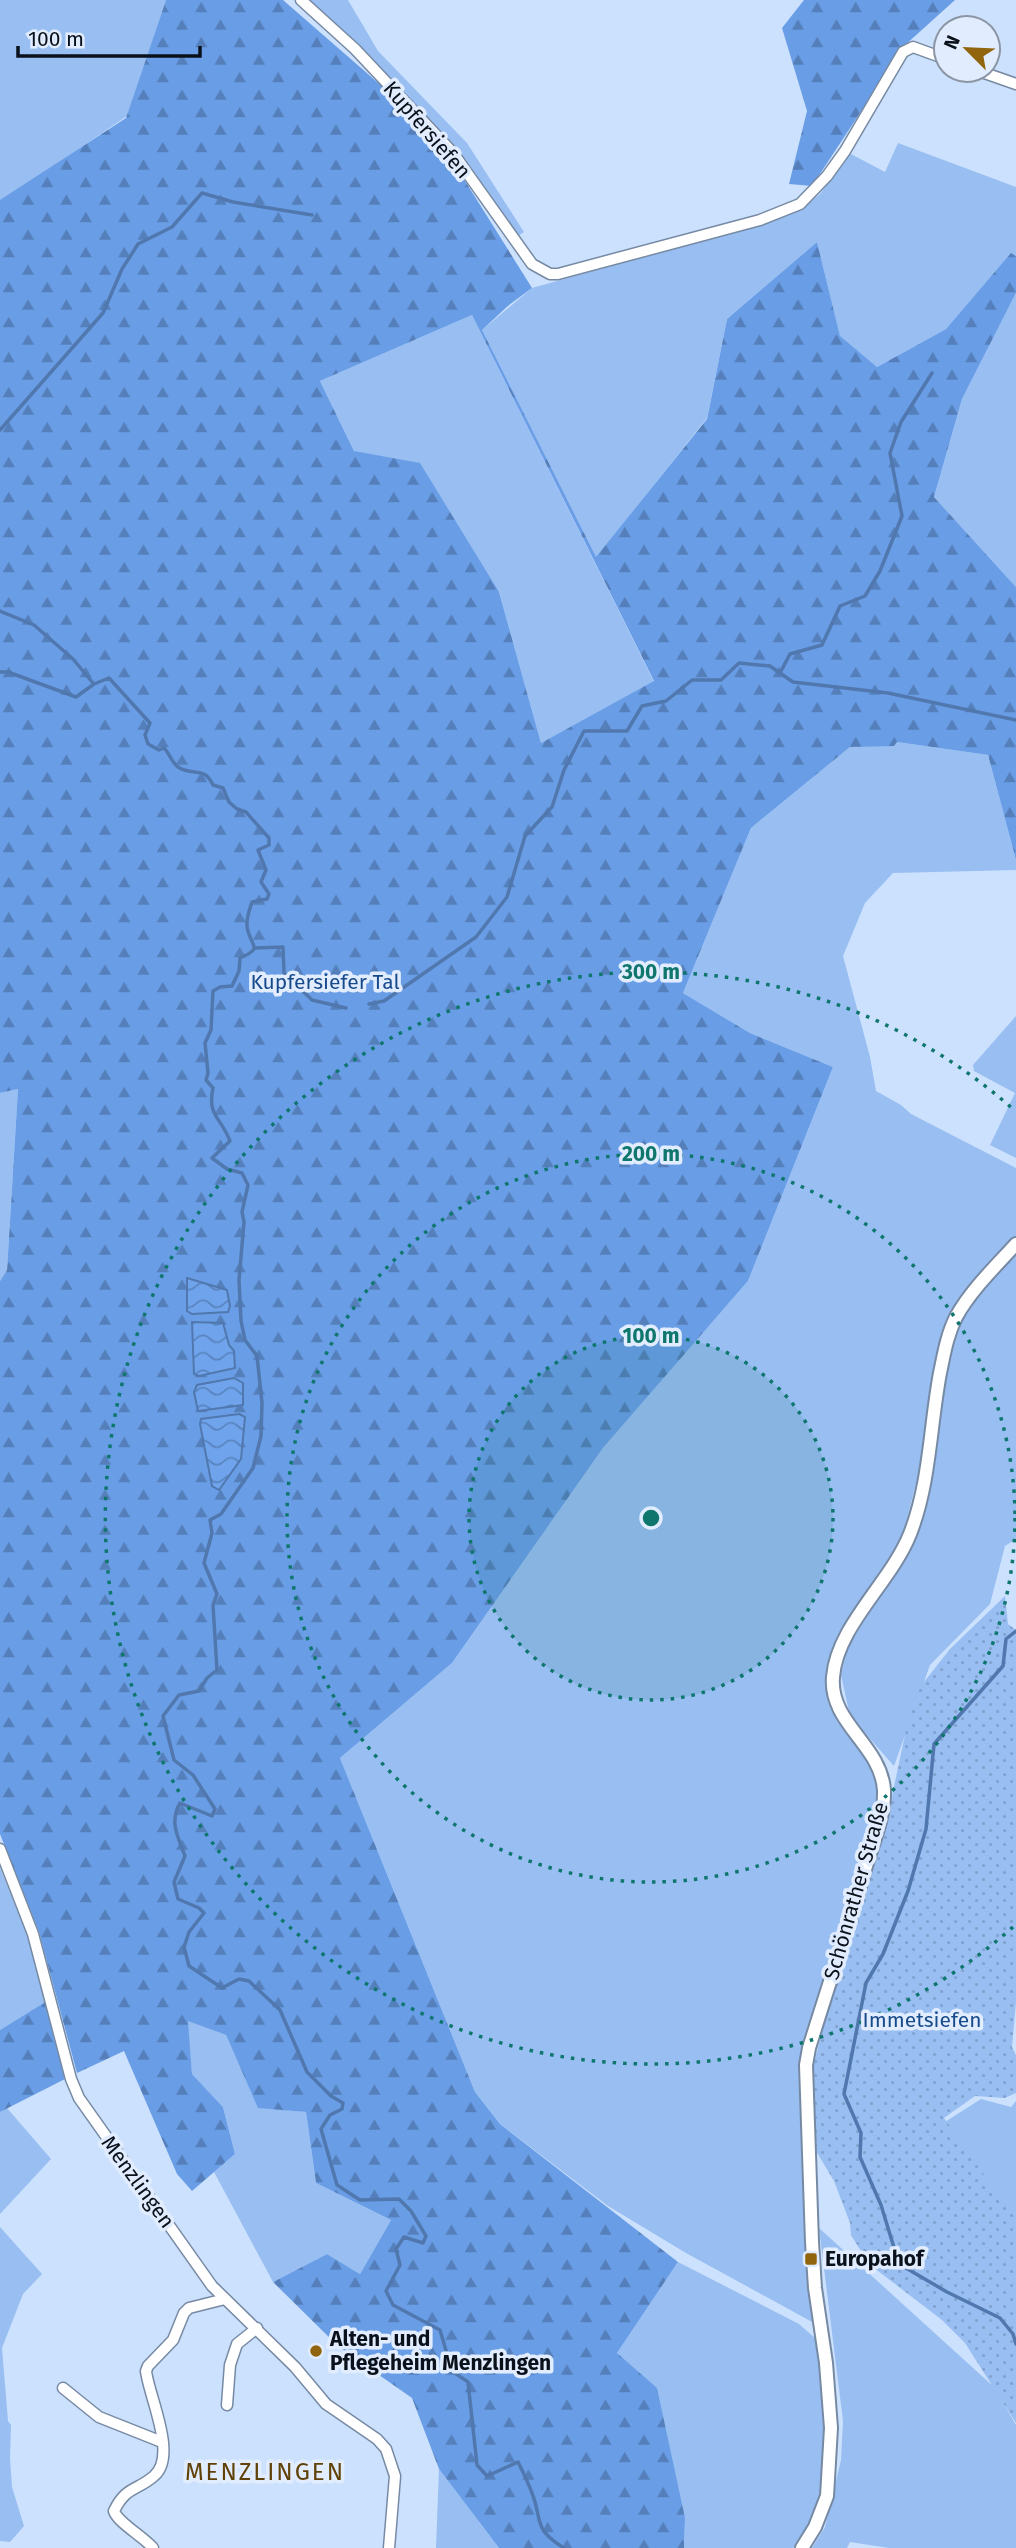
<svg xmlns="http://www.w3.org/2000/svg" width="1016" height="2548" font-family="'Fira Sans',sans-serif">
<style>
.green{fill:#98bef2}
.forest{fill:url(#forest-firs);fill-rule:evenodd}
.park{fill:url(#park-dots)}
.water{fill:url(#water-waves);stroke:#5178ae;stroke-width:2}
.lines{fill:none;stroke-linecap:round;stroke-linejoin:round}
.stream{stroke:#5178ae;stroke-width:3.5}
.minor-casing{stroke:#778aa4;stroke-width:13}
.tertiary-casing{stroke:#778aa4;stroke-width:16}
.minor{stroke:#fff;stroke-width:10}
.tertiary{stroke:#fff;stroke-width:12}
.ring{fill:none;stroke:#0f766e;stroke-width:3.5;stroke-dasharray:3.5 7}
.poi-dot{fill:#91640e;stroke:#e1edfe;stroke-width:2.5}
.labels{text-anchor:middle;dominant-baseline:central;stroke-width:7;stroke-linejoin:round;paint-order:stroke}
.street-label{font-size:21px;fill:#0a111b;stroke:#e1edfe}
.park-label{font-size:21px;fill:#174a8b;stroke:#e1edfe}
.poi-label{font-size:21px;font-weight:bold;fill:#0a111b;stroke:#e1edfe;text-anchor:start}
.quarter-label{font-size:24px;letter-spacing:2px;fill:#604107;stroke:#e1edfe}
.centre{fill:#0f766e;stroke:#e1edfe;stroke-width:3.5}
.ring-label{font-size:21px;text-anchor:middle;font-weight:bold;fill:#0f766e;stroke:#e1edfe;stroke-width:7;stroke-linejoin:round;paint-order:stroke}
</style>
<defs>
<pattern id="forest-firs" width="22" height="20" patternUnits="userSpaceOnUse" patternTransform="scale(1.75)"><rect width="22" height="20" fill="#699ee7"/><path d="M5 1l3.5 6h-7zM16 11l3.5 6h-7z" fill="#557fba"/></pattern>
<pattern id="park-dots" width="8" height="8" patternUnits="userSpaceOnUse" patternTransform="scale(1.75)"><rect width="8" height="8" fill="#98bef2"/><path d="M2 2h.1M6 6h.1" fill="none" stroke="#82a2cf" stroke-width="1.8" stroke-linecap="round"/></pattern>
<pattern id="water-waves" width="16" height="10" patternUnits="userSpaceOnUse" patternTransform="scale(1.75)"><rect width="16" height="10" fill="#6fa4ed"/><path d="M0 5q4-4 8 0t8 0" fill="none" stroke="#5984bf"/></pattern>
</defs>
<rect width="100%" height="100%" fill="#cce1fd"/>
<!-- green -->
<g class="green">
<polygon points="0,0 166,0 127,116 0,202"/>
<polygon points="308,0 348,0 378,51 467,143 524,232 518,236 455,149 393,80"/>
<polygon points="898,143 1016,187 1016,256 1011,254 946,329 877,367 840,337 817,242 727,319 707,418 596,558 482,330 532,288 772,221 803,207 820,194 849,153 885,172"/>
<polygon points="1016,293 1016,587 934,497 962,399"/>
<polygon points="472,315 654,682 541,743 499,592 354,451 320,381"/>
<polygon points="897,742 988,755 1016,860 1016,870 893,873 865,903 843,956 870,1057 876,1091 901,1105 911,1114 1016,1168 1016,1236 964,1296 903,1534 827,1682 833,1711 870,1765 875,1777 879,1799 821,1995 803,2138 806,2253 814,2323 686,2253 608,2206 500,2124 475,2092 340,1758 452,1663 603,1448 748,1281 833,1067 750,1033 683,993 751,828 850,747"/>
<polygon points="1016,1016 1016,1158 990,1145 1015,1093 974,1071 973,1065"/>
<polygon points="18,1089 7,1270 0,1281 0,1093"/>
<polygon points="1016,1250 1016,1539 1005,1546 990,1604 930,1665 894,1766 850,1716 841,1675 848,1647 917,1535 936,1444 948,1355 962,1320 982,1289"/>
<polygon points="0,1868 27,1935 45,2002 0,2030"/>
<polygon points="187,2020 226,2035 258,2107 306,2112 316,2183 391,2220 360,2274 327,2254 273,2282 214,2172 235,2154 223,2107 192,2074"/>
<polygon points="981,2099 1011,2107 1016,2101 1016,2213 937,2127"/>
<polygon points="7,2108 51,2159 0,2214 0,2112"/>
<polygon points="0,2227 42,2274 23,2294 2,2348 8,2421 11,2425 10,2459 12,2487 24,2526 10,2542 0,2541"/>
<polygon points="819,2228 994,2387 1016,2425 1016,2548 889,2548 850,2542 847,2548 812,2548 825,2527 841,2460 843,2421"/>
<path d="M 678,2262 L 799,2324 L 816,2339 C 823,2391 834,2461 815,2511 C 810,2524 801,2536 793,2548 L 684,2548 L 685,2518 L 617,2353 Z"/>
<polygon points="439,2469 499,2548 436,2548"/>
</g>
<!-- forest -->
<g class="forest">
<path d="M 166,0 L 283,0 L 384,88 L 450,157 L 532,288 L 509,305 L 482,330 L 596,557 L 707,419 L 727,319 L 817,242 L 840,336 L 877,367 L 946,329 L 1011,253 L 1016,256 L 1016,293 L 962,399 L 934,497 L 1016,587 L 1016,860 L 988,755 L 897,742 L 894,746 L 850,747 L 751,828 L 683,993 L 750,1033 L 833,1067 L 748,1281 L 603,1448 L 452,1663 L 340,1758 L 475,2092 L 500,2124 L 678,2262 L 617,2353 L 657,2388 L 685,2518 L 684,2548 L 499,2548 L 439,2469 L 412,2398 L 339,2347 L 273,2282 L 327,2254 L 360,2274 L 391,2220 L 316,2183 L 306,2112 L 258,2108 L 226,2035 L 188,2021 L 192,2074 L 223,2107 L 235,2154 L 192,2191 L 177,2174 L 124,2051 L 77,2073 L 39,1932 L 0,1834 L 0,1281 L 7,1270 L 18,1089 L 0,1093 L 0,200 L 126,118 ZM 472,315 L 654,681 L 541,743 L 499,592 L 420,463 L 354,451 L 320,381 Z"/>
<polygon points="804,0 955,0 904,46 812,186 789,184 807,111 782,28"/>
<polygon points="45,2002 67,2078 0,2112 0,2030"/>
</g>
<!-- park -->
<polygon class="park" points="1005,1596 1008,1624 1016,1630 1016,2002 1012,2047 1016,2055 1016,2093 1005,2098 975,2096 944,2118 992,2186 1016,2209 1016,2423 965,2343 942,2320 869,2264 851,2235 850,2223 834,2181 816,2151 812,2071 831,1997 841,1972 888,1815 910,1711 920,1687 950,1649"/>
<!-- water -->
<g class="water">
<polygon points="187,1278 227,1290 230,1306 228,1312 192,1314 187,1311"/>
<polygon points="192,1322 223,1323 229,1345 234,1351 235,1368 199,1376 194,1374"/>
<polygon points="234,1378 243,1383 243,1405 198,1411 194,1392 197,1385"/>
<polygon points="239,1414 245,1417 241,1459 219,1490 212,1486 200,1424 201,1419"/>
</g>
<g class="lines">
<!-- stream -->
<g class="stream">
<polyline points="0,430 103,313 122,269 138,244 172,227 202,193 233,202 312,215"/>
<polyline points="0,611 34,625 73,659 93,683"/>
<path d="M 0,672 L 8,672 L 76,697 L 94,684 L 109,678 L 150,723 L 145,735 L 148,744 L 159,750 L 164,748 C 170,754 172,763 178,767 C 193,777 204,765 213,785 L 223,788 L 229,802 L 237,809 L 246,812 L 269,838 L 269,845 L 258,850 L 266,870 L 261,882 L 269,894 L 267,899 L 252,902 C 249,911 245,922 248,931 C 252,947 263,948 240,958 L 239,971 L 232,986 L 220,987 L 213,991 L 211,1030 L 205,1043 L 208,1073 L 206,1080 L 213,1088 C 207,1116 221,1117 230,1141 L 212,1158 L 227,1169 L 242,1173 L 248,1185 L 242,1212 L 244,1222 L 239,1280 L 241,1321 L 245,1340 L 257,1356 L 262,1403 L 261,1436 L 253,1468 L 221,1514 L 210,1520 L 212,1533 L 204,1563 L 217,1594 L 213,1605 L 217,1670 L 207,1678 L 199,1691 L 179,1695 L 163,1716 L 174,1760 L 193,1775 L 215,1809 L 212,1816 L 180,1803 C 169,1822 178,1837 185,1856 L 174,1882 L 178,1899 L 199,1908 L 204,1913 L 189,1932 L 184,1947 L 189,1966 L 222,1988 L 239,1979 L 249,1981 L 280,2010 L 307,2072 L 331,2096 L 343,2103 L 342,2109 L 330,2115 L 321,2129 L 337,2185 L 360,2200 L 399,2199 L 411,2211 L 426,2236 L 423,2243 L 404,2237 L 396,2249 L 400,2265 L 386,2291 L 393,2305 L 440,2330 L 452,2371 L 468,2382 L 477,2465 L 487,2476 L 518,2462 C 523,2472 528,2482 532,2493 C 543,2521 532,2528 564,2548"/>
<polyline points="780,673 790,654 822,645 840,606 865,596 880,571 902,516 890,453 901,422 932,373"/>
<polyline points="255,948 283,947 284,973 312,1000 346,1008"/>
<polyline points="369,1004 384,1001 476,937 507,897 525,836 552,807 564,770 584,731 627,731 642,706 666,701 692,680 721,680 739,663 770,666 793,682 888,693 1016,720"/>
<polyline points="1016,1631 1006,1639 1003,1666 934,1744 926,1829 908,1891 883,1954 866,1983 844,2094 861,2133 860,2157 881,2205 899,2264 947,2292 1000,2318 1013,2334 1016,2344"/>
</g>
<!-- minor casing -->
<g class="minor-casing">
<g id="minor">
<polyline points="301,0 355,49 453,153 532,264 550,274 558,274 760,220 800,204 827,176 845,151 903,52 913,47 946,59"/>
<polyline points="976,70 1016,84"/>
<polyline points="0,1849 33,1934 71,2079 79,2098 212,2286 295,2367 326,2404 377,2439 386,2449 395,2476 389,2548"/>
<polyline points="63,2388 99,2417 162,2442"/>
<polyline points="227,2405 230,2365 237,2344 257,2328"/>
<path d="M 153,2548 C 144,2537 117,2522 114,2511 C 126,2486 137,2491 154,2476 C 178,2456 149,2397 146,2371 L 148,2366 L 173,2340 L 184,2313 L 189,2308 L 225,2299"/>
</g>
</g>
<!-- tertiary casing -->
<g class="tertiary-casing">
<path id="tertiary" d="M 802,2548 L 815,2527 L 827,2496 L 831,2428 L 826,2363 L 815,2288 L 812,2242 L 806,2065 L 809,2048 C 828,1987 848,1927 866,1866 C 873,1843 885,1815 884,1790 C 881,1745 829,1723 833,1677 C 837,1626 891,1582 910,1534 C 930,1483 930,1426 940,1373 C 944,1354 947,1335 956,1317 C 971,1290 995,1267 1016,1244"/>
</g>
<!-- minor -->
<use href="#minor" class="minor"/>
<!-- tertiary -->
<use href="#tertiary" class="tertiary"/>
</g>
<!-- distance rings -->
<circle cx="651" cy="1518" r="182" fill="#0f766e" fill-opacity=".12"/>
<g class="ring">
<circle cx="651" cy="1518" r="182"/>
<circle cx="651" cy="1518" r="364"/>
<path d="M1013 1927A546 546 0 1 1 1013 1109"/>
</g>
<!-- markers -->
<g class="poi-dot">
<rect x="804" y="2252" width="14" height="14" rx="3.5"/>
<circle cx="316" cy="2351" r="7"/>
</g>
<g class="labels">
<!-- street labels -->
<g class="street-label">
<text transform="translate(427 130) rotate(49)">Kupfersiefen</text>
<text transform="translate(856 1891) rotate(-74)">Schönrather Straße</text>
<text transform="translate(138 2182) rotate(54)">Menzlingen</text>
</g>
<!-- park labels -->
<g class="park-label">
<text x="325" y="982">Kupfersiefer Tal</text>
<text x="922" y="2020">Immetsiefen</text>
</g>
<!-- poi labels -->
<g class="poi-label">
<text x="825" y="2259">Europahof</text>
<text x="330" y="2339">Alten- und<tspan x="330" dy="24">Pflegeheim Menzlingen</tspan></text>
</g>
<!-- quarter labels -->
<g class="quarter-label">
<text x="265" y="2472">MENZLINGEN</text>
</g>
</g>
<circle cx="651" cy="1518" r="10" class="centre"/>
<g class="ring-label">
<text x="651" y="979">300 m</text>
<text x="651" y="1161">200 m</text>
<text x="651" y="1343">100 m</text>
</g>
<!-- north arrow -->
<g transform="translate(967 49) rotate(294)"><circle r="33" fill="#e1edfe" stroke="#8b95a3" stroke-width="2"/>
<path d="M0-5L12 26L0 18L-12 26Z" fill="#91640e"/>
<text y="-10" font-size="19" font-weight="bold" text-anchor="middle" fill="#0a111b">N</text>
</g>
<!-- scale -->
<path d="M18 46v10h182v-10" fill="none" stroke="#0a111b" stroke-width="3.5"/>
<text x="28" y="46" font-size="21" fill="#0a111b" stroke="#e1edfe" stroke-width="5" paint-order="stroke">100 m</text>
</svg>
